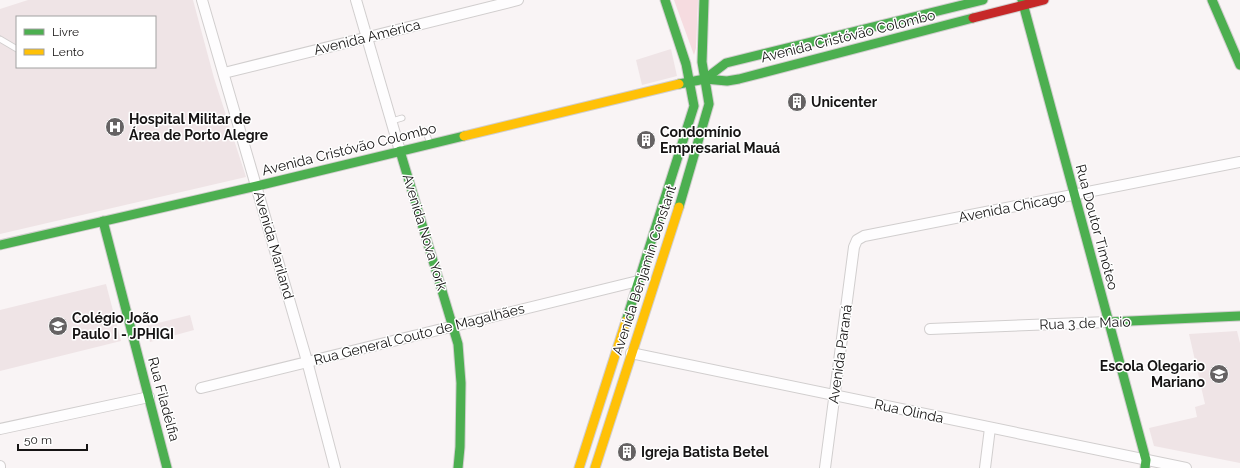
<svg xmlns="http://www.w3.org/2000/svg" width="1240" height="468" font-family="Raleway,sans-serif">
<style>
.built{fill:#efe4e6;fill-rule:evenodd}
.green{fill:#f6dce0}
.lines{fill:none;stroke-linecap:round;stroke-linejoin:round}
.lane-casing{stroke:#d1cece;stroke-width:7}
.street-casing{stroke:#d1cece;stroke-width:12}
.fast-casing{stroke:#d1cece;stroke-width:11}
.slow-casing{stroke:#d1cece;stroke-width:11}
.jam-casing{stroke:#d1cece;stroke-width:11}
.lane{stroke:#fefdfe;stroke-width:5}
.street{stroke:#fefdfe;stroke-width:10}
.fast{stroke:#4caf50;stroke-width:9}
.slow{stroke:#ffc107;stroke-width:9}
.jam{stroke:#c62828;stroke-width:9}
.labels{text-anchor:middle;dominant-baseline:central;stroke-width:3;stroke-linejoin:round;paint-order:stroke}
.street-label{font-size:14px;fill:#161414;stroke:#fff}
.poi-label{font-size:14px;font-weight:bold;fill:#161414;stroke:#fff;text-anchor:start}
</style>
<rect width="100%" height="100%" fill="#f9f4f5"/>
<!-- built -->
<g class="built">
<path d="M 28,0 L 193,0 L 214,78 L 246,177 L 0,234 L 0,9 ZM 17,17 L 155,17 L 155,67 L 17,67 Z"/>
<polygon points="671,49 677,76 642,85 636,60"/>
<polygon points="106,284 121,341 0,371 0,310"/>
<polygon points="190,315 194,330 150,342 146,326"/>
<polygon points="1237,331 1240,343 1240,463 1154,446 1149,428 1197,417 1195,407 1205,404 1189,334"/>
</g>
<!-- green -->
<polygon class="green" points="674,0 698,0 696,48 694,55"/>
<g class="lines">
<!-- lane casing -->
<g class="lane-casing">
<g id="lane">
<polyline points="0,39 17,49"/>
<polyline points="392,121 402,118"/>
<polyline points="425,130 430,143"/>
</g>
</g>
<!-- street casing -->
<g class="street-casing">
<g id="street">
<polyline points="202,0 307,361 335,468"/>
<polyline points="356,0 400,151"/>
<polyline points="224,73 518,0"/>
<polyline points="930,329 1108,322"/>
<polyline points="631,353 1186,468"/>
<polyline points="201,388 638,281"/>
<polyline points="0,429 149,397"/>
<polyline points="0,466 0,468"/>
<polyline points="825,468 854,247 857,240 864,236 1240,162"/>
<polyline points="985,468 990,428"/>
</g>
</g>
<!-- fast casing -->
<g class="fast-casing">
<g id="fast">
<polyline points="1022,0 1146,460 1145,468"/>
<polyline points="1212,0 1240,65"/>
<polyline points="705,79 726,63 983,0"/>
<polyline points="679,84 705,79 727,81 739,79 973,18"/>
<polyline points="400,151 458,344 461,383 460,447 458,468"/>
<polyline points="679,207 709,104 702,62 704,0"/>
<polyline points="103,221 167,468"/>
<polyline points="0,245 257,186 464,136"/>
<polyline points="626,321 694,106 686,64 665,0"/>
<polyline points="1108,322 1240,316"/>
</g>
</g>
<!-- slow casing -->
<g class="slow-casing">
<g id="slow">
<polyline points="464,136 679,84"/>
<polyline points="579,468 626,321"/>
<polyline points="595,468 679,207"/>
</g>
</g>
<!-- jam casing -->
<g class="jam-casing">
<polyline id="jam" points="973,18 1044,0"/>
</g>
<!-- lane -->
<use href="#lane" class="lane"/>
<!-- street -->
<use href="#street" class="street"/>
<!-- fast -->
<use href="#fast" class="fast"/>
<!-- slow -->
<use href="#slow" class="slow"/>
<!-- jam -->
<use href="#jam" class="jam"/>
</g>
<!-- icons -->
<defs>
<g id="building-disc" transform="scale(1)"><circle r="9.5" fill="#656263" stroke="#fff"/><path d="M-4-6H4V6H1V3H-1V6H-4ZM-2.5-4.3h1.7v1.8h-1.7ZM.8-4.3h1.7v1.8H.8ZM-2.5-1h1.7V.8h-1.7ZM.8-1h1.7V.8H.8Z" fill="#fff"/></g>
<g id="hospital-disc" transform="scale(1)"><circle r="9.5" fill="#656263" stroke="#fff"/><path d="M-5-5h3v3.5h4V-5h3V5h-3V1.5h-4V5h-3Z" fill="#fff"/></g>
<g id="school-disc" transform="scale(1)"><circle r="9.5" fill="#656263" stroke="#fff"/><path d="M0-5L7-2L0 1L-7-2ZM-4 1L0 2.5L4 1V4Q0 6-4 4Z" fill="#fff"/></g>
</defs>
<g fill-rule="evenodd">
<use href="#building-disc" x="797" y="102"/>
<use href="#hospital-disc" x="115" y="127"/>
<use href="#building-disc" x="646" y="140"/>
<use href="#school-disc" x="58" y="326"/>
<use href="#school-disc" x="1219" y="374"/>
<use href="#building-disc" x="627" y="452"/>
</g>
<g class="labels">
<!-- street labels -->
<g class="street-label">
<text transform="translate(848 36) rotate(-14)">Avenida Cristóvão Colombo</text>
<text transform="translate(367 37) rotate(-14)">Avenida América</text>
<text transform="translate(349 149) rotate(-14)">Avenida Cristóvão Colombo</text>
<text transform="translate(1012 207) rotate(-11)">Avenida Chicago</text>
<text transform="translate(1097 227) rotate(75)">Rua Doutor Timóteo</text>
<text transform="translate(425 232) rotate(73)">Avenida Nova York</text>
<text transform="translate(274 245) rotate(74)">Avenida Mariland</text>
<text transform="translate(644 270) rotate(-72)">Avenida Benjamin Constant</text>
<text transform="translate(1085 323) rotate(-2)">Rua 3 de Maio</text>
<text transform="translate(419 334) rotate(-14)">Rua General Couto de Magalhães</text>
<text transform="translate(840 354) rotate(-82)">Avenida Paraná</text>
<text transform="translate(164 399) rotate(75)">Rua Filadélfia</text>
<text transform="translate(909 411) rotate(12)">Rua Olinda</text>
</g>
<!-- poi labels -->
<g class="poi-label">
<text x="811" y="102">Unicenter</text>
<text x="129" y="119">Hospital Militar de<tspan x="129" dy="16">Área de Porto Alegre</tspan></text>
<text x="660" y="132">Condomínio<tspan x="660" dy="16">Empresarial Mauá</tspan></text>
<text x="72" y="318">Colégio João<tspan x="72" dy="16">Paulo I - JPHIGI</tspan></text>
<text x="1205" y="366" text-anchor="end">Escola Olegario<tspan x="1205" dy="16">Mariano</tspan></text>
<text x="641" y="452">Igreja Batista Betel</text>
</g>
</g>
<!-- legend -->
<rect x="16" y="16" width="140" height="52" fill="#ffffff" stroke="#a2a1a1"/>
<rect x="24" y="29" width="20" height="6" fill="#4caf50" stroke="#a2a1a1"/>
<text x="52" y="36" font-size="12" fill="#161414">Livre</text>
<rect x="24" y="49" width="20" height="6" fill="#ffc107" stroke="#a2a1a1"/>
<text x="52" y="56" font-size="12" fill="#161414">Lento</text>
<!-- scale -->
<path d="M18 444v6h69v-6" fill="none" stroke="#161414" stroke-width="2"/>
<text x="24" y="444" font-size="12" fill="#161414" stroke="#ffffff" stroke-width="3" paint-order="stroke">50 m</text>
</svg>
